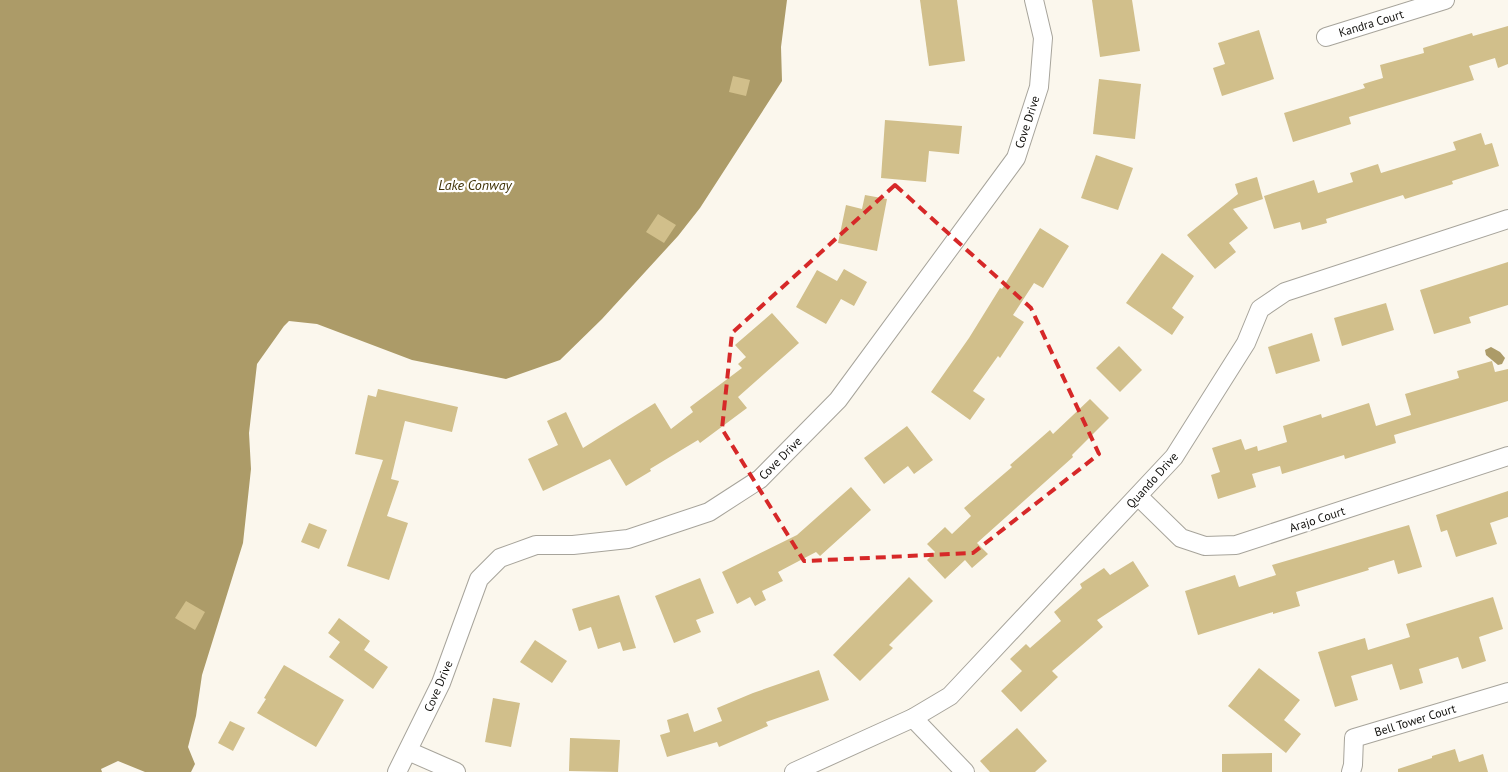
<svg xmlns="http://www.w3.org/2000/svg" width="1508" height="772" font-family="'PT Sans',sans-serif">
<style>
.water{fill:#ac9b68}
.building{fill:#d1bf8b}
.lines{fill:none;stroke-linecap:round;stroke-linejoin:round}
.minor-casing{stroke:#a7a49b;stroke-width:20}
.minor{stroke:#fff;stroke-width:18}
.marked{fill:none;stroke:#d62828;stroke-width:4;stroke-dasharray:10 6;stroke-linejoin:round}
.labels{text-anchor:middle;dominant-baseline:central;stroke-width:4.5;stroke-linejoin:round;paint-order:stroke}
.street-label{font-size:12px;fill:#11100d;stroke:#fff}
.water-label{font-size:14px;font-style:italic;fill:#403307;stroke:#fff}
</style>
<rect width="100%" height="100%" fill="#fbf7ed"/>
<!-- water -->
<g class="water">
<polygon points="0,0 787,0 781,47 782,81 700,208 678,236 602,319 560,360 506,379 412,360 317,324 289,321 284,326 257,364 249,433 251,469 243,543 202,675 196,716 188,747 195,764 191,772 145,772 118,761 101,769 102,772 0,772"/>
<polygon points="1491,347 1500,352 1505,358 1502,364 1498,365 1486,355 1485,350"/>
</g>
<!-- building -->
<g class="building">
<polygon points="920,0 957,0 965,61 929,66"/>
<polygon points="1092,0 1132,0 1140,51 1100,57"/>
<polygon points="1508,26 1508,64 1498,68 1495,58 1469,66 1474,80 1349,117 1351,124 1293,142 1284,113 1365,88 1363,84 1383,78 1380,65 1424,53 1423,48 1472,33 1473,36"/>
<polygon points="1259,30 1274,79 1222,96 1213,68 1225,64 1218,43"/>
<polygon points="733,76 750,80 746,96 729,92"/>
<polygon points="1099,79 1141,84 1135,139 1093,134"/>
<polygon points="885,120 962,126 959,154 929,151 926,182 881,178"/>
<polygon points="1481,133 1485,145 1492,143 1499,166 1452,181 1453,184 1405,199 1403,195 1326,219 1327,223 1302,230 1300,222 1274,229 1264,196 1314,180 1318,193 1353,182 1350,173 1378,164 1381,173 1456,150 1453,142"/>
<polygon points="1096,155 1133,168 1118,210 1081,198"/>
<polygon points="1257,177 1263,199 1233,209 1248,228 1229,243 1236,252 1215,269 1187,235 1238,194 1235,184"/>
<polygon points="865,195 887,199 877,251 838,243 846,205 862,209"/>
<polygon points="658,214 676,225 664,243 646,232"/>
<polygon points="1040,228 1069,246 1043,288 1034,283 1013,315 1024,322 1000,358 998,356 973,391 985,399 970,420 931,392 969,338 1000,288 1002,289"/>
<polygon points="1162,253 1194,276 1172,308 1184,317 1172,335 1126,303"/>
<polygon points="1508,262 1508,305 1469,317 1471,323 1434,334 1420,290"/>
<polygon points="844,269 867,282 854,306 841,299 826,324 796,307 817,270 837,281"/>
<polygon points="1386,303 1394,330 1342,346 1334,318"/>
<polygon points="772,313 799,343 738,397 747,408 700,443 698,440 650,469 651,471 626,486 610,459 543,491 528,459 558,445 547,421 566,412 583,448 655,403 671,429 693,412 690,407 742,368 738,364 746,357 735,345"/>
<polygon points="1312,333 1320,361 1276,374 1268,347"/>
<polygon points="1119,346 1142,370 1120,392 1096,368"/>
<polygon points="1492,361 1495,372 1508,369 1508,401 1394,435 1396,443 1345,459 1344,455 1282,474 1280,466 1252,474 1256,487 1218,499 1211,475 1220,472 1212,448 1241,439 1245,450 1257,446 1258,451 1287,442 1283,426 1321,414 1322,418 1369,403 1376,426 1411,415 1405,394 1459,378 1457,371"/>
<polygon points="378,389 458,407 452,432 405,421 391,479 399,481 387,516 408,523 389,580 347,566 383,460 355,454 368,395 376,397"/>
<polygon points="1090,399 1109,418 1072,455 1073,457 977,543 988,554 972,568 965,560 945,579 927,560 935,552 927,544 945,527 952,534 971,516 964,508 1012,467 1010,465 1050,430 1053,434"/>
<polygon points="907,426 933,460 914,474 908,466 884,484 864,458"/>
<polygon points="851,487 871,510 820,556 816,552 778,572 783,581 762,591 766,600 755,606 750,597 737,604 722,572 797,535"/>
<polygon points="1508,491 1508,517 1490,523 1497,544 1456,557 1447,530 1441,532 1436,515"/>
<polygon points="309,523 327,530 319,549 301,542"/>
<polygon points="1409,525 1422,567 1398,574 1394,560 1368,568 1369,570 1296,592 1300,606 1273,614 1273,612 1198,635 1185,591 1235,575 1239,587 1276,575 1272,565"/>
<polygon points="1133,561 1149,586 1097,620 1103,627 1052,671 1058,677 1021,712 1001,691 1022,671 1010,659 1026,644 1030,648 1061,621 1054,612 1082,588 1080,584 1104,568 1110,575"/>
<polygon points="909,577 933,601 889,645 893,648 860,681 833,655"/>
<polygon points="700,578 714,613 696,620 701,632 674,643 655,596"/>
<polygon points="619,595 636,648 623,651 620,642 598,649 591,627 579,631 572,609"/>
<polygon points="1493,597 1503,629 1479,637 1486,661 1462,669 1458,657 1419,669 1423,683 1400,690 1392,664 1351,676 1358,700 1335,707 1318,652 1365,638 1368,650 1410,637 1406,624"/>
<polygon points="186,601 205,612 195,630 175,618"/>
<polygon points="339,618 370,641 364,650 388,667 373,689 329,657 340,642 328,633"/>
<polygon points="535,640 567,661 552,683 520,662"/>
<polygon points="284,665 344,700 316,747 257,713 266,699 264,698"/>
<polygon points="1259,668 1300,700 1284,720 1301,734 1286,753 1228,706"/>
<polygon points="819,670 829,700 766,722 768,726 719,747 717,742 667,757 660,735 670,732 667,720 688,713 694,732 722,721 717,708 753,693"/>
<polygon points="493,698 520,703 511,747 485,742"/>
<polygon points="230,721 245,728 233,751 218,743"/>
<polygon points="1017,728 1047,761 1035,772 990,772 980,761"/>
<polygon points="570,738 620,740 618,772 569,771"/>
<polygon points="1455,749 1459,762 1483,754 1488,772 1398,772 1398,769 1432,758 1432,756"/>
<polygon points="1272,753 1272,772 1222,772 1222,754"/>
</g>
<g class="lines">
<!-- minor casing -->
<g class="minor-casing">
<g id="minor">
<polyline points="1326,37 1445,0"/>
<polyline points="1138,496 1181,538 1205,546 1236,545 1508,456"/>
<polyline points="913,718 965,772"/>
<polyline points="408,751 456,772"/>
<polyline points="397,772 441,683 479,579 500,558 536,545 573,545 628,539 709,512 760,479 838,400 1016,158 1039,87 1043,38 1034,0"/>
<polyline points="794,772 913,718 950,696 1174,457 1246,343 1260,309 1285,292 1508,219"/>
<polyline points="1351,772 1353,765 1354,738 1508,692"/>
</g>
</g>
<!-- minor -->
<use href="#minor" class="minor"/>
</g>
<!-- marked area -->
<path class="marked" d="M 895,185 L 1031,308 L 1099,454 L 973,553 L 804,561 L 722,429 L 732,333 Z"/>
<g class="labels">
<!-- street labels -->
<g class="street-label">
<text transform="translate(1371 23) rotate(-17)">Kandra Court</text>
<text transform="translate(1027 122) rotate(-72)">Cove Drive</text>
<text transform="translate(780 458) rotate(-45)">Cove Drive</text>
<text transform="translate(1152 480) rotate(-48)">Quando Drive</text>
<text transform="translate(1317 519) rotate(-18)">Arajo Court</text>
<text transform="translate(438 686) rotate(-67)">Cove Drive</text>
<text transform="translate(1415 720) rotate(-17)">Bell Tower Court</text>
</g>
<!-- water labels -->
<g class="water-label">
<text x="475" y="185">Lake Conway</text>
</g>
</g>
</svg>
